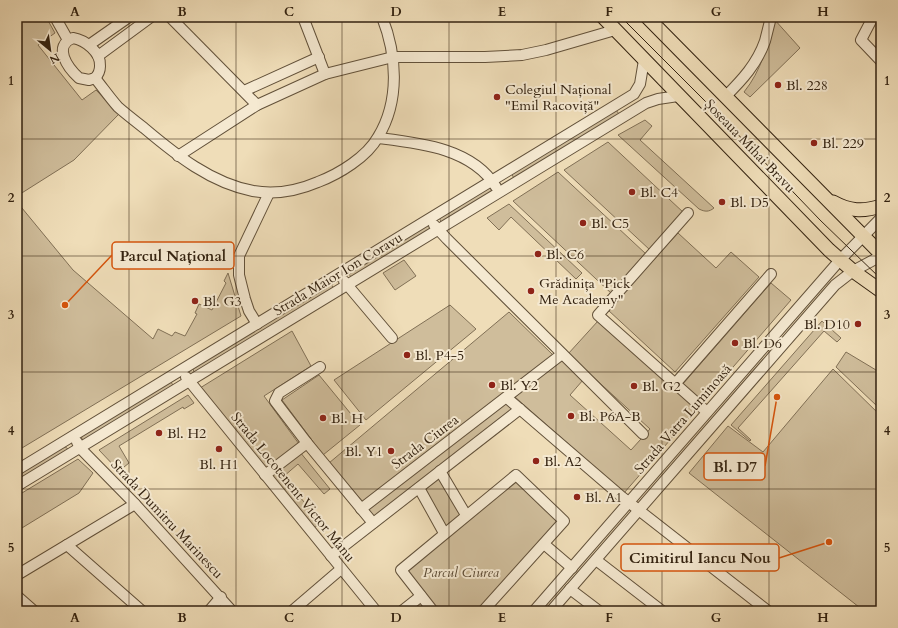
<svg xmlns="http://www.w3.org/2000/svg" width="898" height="628" font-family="Cardo,serif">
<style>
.green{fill:#cfbd9b;stroke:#817056}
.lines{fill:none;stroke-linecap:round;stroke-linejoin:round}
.minor-casing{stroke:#62513a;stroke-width:12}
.major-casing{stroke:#332210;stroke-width:15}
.minor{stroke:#f5e9d1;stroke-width:10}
.major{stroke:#efddb8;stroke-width:13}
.tram{stroke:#332210;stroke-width:1}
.grid{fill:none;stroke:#332210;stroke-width:1;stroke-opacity:0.55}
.poi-dot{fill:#8f2418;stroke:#f5e9d1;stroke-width:1.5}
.labels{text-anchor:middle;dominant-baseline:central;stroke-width:4;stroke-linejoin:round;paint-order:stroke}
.poi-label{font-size:14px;fill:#332210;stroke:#f5e9d1;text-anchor:start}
.street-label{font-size:14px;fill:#332210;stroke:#f5e9d1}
.park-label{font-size:14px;font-style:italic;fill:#5a4933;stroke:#f5e9d1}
.leader{fill:none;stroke:#d6540c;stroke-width:1.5}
.callout-dot{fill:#d6540c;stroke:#f5e9d1;stroke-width:1.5}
.callout{fill:#f5e9d1;stroke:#d6540c;stroke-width:1.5}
.callout-label{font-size:15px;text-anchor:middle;font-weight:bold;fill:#332210}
.neatline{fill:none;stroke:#332210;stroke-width:1.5}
.grid-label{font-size:13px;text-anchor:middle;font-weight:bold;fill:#332210}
</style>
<rect width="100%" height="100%" fill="#efddb8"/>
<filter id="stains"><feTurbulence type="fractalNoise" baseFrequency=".005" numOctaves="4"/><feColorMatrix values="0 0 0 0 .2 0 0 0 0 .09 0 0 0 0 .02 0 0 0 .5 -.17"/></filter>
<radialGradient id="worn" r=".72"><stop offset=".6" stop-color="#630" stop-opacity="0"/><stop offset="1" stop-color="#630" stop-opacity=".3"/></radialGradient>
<!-- green -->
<g class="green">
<polygon points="17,17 46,17 55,33 38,45 82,100 96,90 119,114 74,160 17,196"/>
<path d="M 774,19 L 800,48 L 750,97 L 744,92 C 761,71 768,45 774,19 Z"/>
<polygon points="616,110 619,114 619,117 515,180 511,173"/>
<path d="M 645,120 L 652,126 L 640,140 L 714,208 C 709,212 705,212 699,209 L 618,135 Z"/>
<polygon points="608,142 684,213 650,250 564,170"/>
<polygon points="558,172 646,254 612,294 513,201"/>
<polygon points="490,187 493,190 493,192 441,222 439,217"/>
<polygon points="17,202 73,270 153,339 158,329 172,336 175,332 185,336 197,314 195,313 199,304 212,310 226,283 224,281 228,273 241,316 17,451"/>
<polygon points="509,204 582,273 576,279 511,217 499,230 487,218"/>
<polygon points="426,225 429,225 431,229 351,277 349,274 349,271"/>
<polygon points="678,233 716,268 731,252 759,277 675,372 608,310"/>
<polygon points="404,260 416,276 395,290 383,273"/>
<polygon points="771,283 791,300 702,403 682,385"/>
<polygon points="331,284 334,289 195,374 192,367"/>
<polygon points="450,305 476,329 366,420 334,380"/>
<polygon points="509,312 553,355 363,502 329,463"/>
<polygon points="598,321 697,409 624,493 515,397 561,360 583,380 570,395 631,450 650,429 568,354"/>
<polygon points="822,321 841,338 837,342 824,331 738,428 751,440 750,441 731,425"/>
<polygon points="292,331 311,366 264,396 299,444 267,469 200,388"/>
<polygon points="846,352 881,373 881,404 878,407 836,367"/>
<polygon points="833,369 881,416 881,611 864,611 689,473 728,426 763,452"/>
<polygon points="319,375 360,425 323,455 282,400"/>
<polygon points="170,381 173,385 84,441 82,439 81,434"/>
<polygon points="188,395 194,403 184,409 183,407 119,446 129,463 119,471 99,450"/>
<polygon points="507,402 516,410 373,519 365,509"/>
<polygon points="64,446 68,449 17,483 17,474"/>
<polygon points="300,452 330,489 324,494 298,464 283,477 321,522 313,529 271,476"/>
<polygon points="78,459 93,473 79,493 17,531 17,496"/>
<polygon points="440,474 466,518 516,477 560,520 479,611 436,611 404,571 446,534 421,488"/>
</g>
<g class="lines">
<!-- minor casing -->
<g class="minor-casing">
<g id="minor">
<polyline points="55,17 68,40"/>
<polyline points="170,17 257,105"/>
<polyline points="303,17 325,74"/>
<polyline points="875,17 872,19 861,40 881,61"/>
<path d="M 73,38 C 85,40 101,52 100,66 C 100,71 98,75 95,78 L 89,80 L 79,78 C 68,68 52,46 73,38 Z"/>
<polyline points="89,45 129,17"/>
<polyline points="98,56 151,17"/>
<path d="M 95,78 C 103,88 110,98 118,107 C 126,114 135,121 144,128 C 176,155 211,183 253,191 C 276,195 297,191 318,182 C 339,174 367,157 378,137 C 400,101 397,55 382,17"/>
<polyline points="244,91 319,57"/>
<path d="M 725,97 C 742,80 757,64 765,41 C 767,33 769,25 771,17"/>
<path d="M 378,138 C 419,143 472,148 496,187"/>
<polyline points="178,156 257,105 325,74 393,57 485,57 522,55 546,50 615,30"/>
<polyline points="688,213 598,315 707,412"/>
<polyline points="434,225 447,239 643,434"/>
<polyline points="344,281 392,338"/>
<polyline points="257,324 249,311 245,299 239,275 239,256 269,193"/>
<polyline points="320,367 279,393 275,401 307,443 373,523"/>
<polyline points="186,377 376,611"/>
<polyline points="675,384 771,274"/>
<polyline points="507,398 622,497 768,611"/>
<polyline points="77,442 80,448 135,504 232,611"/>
<polyline points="17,470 634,94 640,84 644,60"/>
<polyline points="440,471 466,515"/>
<polyline points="265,475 307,443"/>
<polyline points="17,486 646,103 658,99 678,96"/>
<polyline points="419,488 444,533"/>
<polyline points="361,509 562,354"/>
<polyline points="544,544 572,568"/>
<polyline points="67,545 142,611"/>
<polyline points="331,556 520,409"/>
<polyline points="596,560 662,611"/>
<polyline points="17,575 135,504"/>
<polyline points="570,589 599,611"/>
<polyline points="17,596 34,611"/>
<polyline points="209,611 221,597"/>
<polyline points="292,611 341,569"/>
<polyline points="402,611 421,596"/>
<polyline points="433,611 401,570 516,475 564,521 483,611"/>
<polyline points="534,611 840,260 881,218"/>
<polyline points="551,611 835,285 853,271 881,256"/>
</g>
</g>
<!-- major casing -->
<g class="major-casing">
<g id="major">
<polyline points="603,17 829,250 853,271 881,291"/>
<polyline points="647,17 881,254"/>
<path d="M 833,202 C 849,211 863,212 881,206"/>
</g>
</g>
<!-- minor -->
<use href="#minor" class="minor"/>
<!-- major -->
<use href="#major" class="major"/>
<!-- tram -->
<polyline class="tram" points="621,17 726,122 820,220 881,279"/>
</g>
<!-- grid -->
<path class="grid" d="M 129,17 L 129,611M 236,17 L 236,611M 342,17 L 342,611M 449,17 L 449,611M 556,17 L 556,611M 662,17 L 662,611M 769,17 L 769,611M 17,139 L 881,139M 17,256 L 881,256M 17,372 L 881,372M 17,489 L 881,489"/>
<!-- markers -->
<g class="poi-dot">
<circle cx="778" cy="85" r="4"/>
<circle cx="497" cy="97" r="4"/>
<circle cx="814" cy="143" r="4"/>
<circle cx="632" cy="192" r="4"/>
<circle cx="722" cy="202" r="4"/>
<circle cx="583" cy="223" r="4"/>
<circle cx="538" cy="254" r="4"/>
<circle cx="531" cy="291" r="4"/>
<circle cx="195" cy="301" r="4"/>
<circle cx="858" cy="324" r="4"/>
<circle cx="735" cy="343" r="4"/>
<circle cx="407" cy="355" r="4"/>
<circle cx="492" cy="385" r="4"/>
<circle cx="634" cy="386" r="4"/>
<circle cx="571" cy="416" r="4"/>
<circle cx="323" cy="418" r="4"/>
<circle cx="159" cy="433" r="4"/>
<circle cx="219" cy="449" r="4"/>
<circle cx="391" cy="451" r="4"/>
<circle cx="536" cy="461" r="4"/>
<circle cx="577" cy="497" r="4"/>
</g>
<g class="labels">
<!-- poi labels -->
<g class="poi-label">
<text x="786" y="85">Bl. 228</text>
<text x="505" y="89">Colegiul Național<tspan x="505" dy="16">"Emil Racoviță"</tspan></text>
<text x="822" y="143">Bl. 229</text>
<text x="640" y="192">Bl. C4</text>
<text x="730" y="202">Bl. D5</text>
<text x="591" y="223">Bl. C5</text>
<text x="546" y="254">Bl. C6</text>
<text x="539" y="283">Grădinița "Pick<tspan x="539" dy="16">Me Academy"</tspan></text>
<text x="203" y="301">Bl. G3</text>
<text x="850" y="324" text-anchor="end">Bl. D10</text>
<text x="743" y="343">Bl. D6</text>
<text x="415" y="355">Bl. P4-5</text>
<text x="500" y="385">Bl. Y2</text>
<text x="642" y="386">Bl. G2</text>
<text x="579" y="416">Bl. P6A-B</text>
<text x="331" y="418">Bl. H</text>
<text x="167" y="433">Bl. H2</text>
<text x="383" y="451" text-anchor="end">Bl. Y1</text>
<text x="544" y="461">Bl. A2</text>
<text x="219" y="464" text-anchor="middle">Bl. H1</text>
<text x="585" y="497">Bl. A1</text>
</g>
<!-- street labels -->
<g class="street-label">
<text transform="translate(750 146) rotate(46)">Șoseaua Mihai Bravu</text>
<text transform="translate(338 274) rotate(-31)">Strada Maior Ion Coravu</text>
<text transform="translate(683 419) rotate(-49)">Strada Vatra Luminoasă</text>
<text transform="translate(425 442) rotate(-37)">Strada Ciurea</text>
<text transform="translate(293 487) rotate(51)">Strada Locotenent Victor Manu</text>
<text transform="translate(167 519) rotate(47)">Strada Dumitru Marinescu</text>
</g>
<!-- park labels -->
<g class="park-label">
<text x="461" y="572">Parcul Ciurea</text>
</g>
</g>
<!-- callouts -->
<path class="leader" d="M65 305L112 255M777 397L765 466M829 542L779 558"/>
<g class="callout-dot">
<circle cx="65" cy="305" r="4"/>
<circle cx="777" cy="397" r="4"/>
<circle cx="829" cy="542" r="4"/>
</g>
<g class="callout">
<rect x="112" y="242" width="122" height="27" rx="4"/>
<rect x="704" y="453" width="61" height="27" rx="4"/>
<rect x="621" y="544" width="158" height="27" rx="4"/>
</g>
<g class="callout-label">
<text x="173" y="261">Parcul Național</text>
<text x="735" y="472">Bl. D7</text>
<text x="700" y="563">Cimitirul Iancu Nou</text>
</g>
<!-- margin -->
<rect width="898" height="628" fill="none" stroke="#efddb8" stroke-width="44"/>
<!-- north arrow -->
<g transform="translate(50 50) rotate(151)" stroke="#f5e9d1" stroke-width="3" paint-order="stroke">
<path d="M0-3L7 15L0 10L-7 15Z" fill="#332210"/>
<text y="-6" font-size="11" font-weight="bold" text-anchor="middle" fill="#332210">N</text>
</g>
<rect x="22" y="22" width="854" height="584" class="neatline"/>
<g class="grid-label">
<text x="75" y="16">A</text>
<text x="182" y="16">B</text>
<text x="289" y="16">C</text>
<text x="396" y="16">D</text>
<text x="502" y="16">E</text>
<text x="609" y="16">F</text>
<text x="716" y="16">G</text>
<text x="823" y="16">H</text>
<text x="11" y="85">1</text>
<text x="887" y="85">1</text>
<text x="11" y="202">2</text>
<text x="887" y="202">2</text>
<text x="11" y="319">3</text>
<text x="887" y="319">3</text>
<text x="11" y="435">4</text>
<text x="887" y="435">4</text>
<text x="11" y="552">5</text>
<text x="887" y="552">5</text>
<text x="75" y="622">A</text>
<text x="182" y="622">B</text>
<text x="289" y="622">C</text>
<text x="396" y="622">D</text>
<text x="502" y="622">E</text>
<text x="609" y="622">F</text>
<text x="716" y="622">G</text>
<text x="823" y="622">H</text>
</g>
<rect width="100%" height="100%" filter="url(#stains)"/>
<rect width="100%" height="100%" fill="url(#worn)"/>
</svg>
